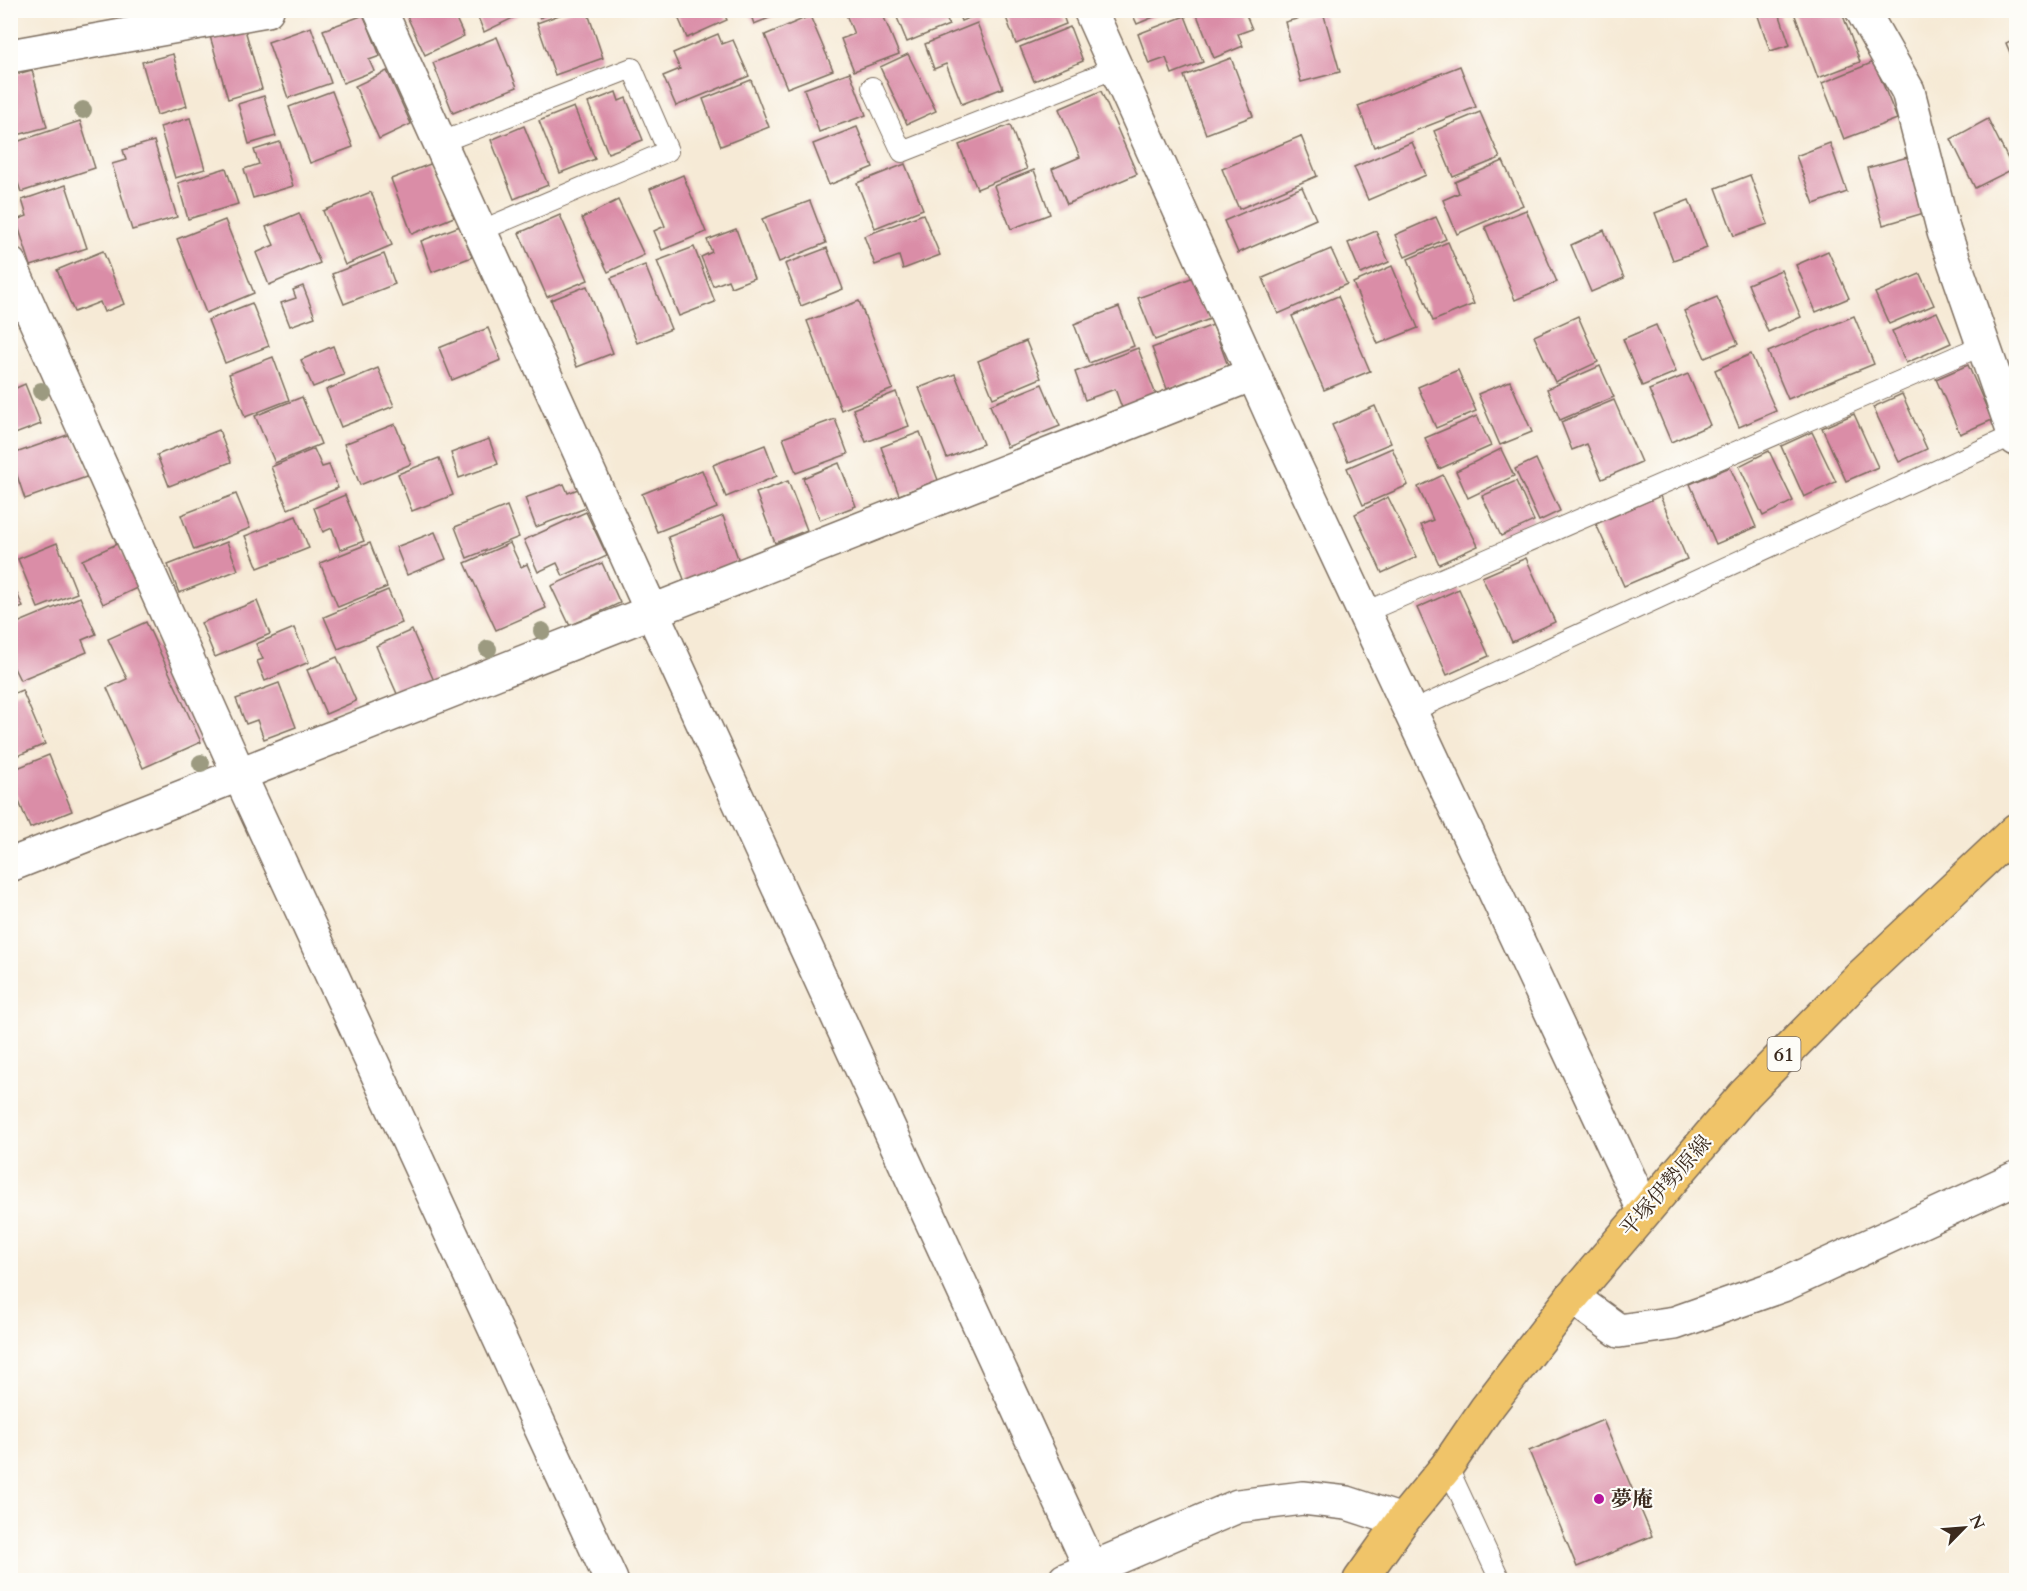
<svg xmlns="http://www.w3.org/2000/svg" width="2027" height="1591" font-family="Cardo,'Noto Serif JP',serif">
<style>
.building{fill:#da8da7}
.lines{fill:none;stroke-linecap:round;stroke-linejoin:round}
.service-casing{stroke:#7c6d5e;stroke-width:22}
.minor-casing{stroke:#7c6d5e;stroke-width:36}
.tertiary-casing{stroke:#7c6d5e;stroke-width:36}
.primary-casing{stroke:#7c6d5e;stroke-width:36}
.service{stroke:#fff;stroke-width:20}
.minor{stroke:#fff;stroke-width:33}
.tertiary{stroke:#fff;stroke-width:33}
.primary{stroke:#f0c469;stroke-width:33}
.tree{fill:#9c9a80}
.poi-dot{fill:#b5179e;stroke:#fdfcf7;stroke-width:2}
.labels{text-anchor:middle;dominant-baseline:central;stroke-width:4.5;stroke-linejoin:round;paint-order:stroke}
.shield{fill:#fdfcf7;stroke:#75695f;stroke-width:1.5}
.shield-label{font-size:20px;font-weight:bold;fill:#3b2a1e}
.street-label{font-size:21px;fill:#3b2a1e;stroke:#fdfcf7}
.poi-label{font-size:21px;font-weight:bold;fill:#3b2a1e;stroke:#fdfcf7;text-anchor:start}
</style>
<rect width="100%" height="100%" fill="#fdfcf7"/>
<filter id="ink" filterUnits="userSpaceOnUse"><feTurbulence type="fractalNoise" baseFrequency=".0167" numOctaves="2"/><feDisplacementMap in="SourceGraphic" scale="12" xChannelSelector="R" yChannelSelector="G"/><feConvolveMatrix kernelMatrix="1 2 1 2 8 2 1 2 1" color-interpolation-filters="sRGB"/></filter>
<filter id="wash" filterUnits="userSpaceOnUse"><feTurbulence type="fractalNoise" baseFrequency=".008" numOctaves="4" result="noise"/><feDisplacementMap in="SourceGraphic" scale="24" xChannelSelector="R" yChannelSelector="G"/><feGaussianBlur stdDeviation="1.35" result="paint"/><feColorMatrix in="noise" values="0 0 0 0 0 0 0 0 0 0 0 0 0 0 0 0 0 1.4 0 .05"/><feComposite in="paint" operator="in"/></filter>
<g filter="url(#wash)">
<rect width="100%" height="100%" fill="#f6ead6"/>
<g id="blocks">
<!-- building -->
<g class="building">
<polygon points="404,10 452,10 464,36 425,55"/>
<polygon points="475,10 517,10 519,15 484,32"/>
<polygon points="536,10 557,10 540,18"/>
<polygon points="573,10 587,10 603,58 555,75 537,23"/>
<polygon points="675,10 722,10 727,20 687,38"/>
<polygon points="749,10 786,10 787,11 754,24"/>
<polygon points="850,10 881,10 899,54 854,71 841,39 854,34 845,12"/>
<polygon points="894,10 943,10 949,25 907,42"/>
<polygon points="957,10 988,10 988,11 961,21"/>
<polygon points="1007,10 1061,10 1066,24 1016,44 1004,12"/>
<polygon points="1195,10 1244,10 1252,29 1238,34 1243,46 1214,58"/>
<polygon points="1756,10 1778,10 1790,45 1770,51"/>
<polygon points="1793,10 1841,10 1860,62 1818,78"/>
<polygon points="1131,11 1168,11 1137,24"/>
<polygon points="1323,12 1340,72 1301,82 1285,22"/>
<polygon points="364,15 380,56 369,60 374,71 343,83 323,30"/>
<polygon points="810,16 833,70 787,88 765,35"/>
<polygon points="1185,16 1203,62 1172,74 1166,58 1149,64 1138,34"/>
<polygon points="977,23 1003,88 962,104 946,64 934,69 925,44"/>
<polygon points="244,26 262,89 228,99 210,36"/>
<polygon points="311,27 331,83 288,98 268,42"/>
<polygon points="1070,27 1083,61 1034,81 1020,47"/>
<polygon points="718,34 722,44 733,40 749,76 676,106 663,76 680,69 673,53"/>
<polygon points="497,37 517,87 453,113 433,63"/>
<polygon points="2016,38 2016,67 2006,43"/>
<polygon points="173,54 187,106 157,115 142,62"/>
<polygon points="908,54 936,111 907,124 880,67"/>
<polygon points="1231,58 1253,116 1206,134 1184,76"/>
<polygon points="1874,62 1897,119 1844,139 1822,83"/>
<polygon points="1460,66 1476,107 1374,147 1358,106"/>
<polygon points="32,70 47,127 10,137 10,76"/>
<polygon points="387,71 411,124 379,139 355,86"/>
<polygon points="850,72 866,115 819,132 804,89"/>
<polygon points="751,80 769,127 721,146 703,99"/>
<polygon points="332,91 353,147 310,163 289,107"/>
<polygon points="1101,91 1137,174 1067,204 1052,169 1080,157 1059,109"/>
<polygon points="616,92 619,101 626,98 643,140 608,153 588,103"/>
<polygon points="264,96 276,136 249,144 238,104"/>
<polygon points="574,107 595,159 560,173 539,121"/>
<polygon points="1480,112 1500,158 1453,177 1434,131"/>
<polygon points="190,118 205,169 175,178 160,127"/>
<polygon points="1988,119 2013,169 1975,188 1951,139"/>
<polygon points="80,121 95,168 21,192 10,160 10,144"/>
<polygon points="1010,125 1027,169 977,189 959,145"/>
<polygon points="524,126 548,185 514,199 491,140"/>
<polygon points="857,127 873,167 829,185 813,144"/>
<polygon points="1301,136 1317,176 1239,209 1222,169"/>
<polygon points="154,141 177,217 132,230 112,164 126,160 123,150"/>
<polygon points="280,142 293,186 253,198 244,169 259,164 254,150"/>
<polygon points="1412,142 1426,175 1368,200 1354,167"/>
<polygon points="1830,143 1847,192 1814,204 1796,156"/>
<polygon points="1908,157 1924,213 1883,225 1867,168"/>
<polygon points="1503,161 1523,205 1457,234 1443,200 1459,193 1455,182"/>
<polygon points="433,163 454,217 412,234 391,179"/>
<polygon points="905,164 923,209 875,228 857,183"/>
<polygon points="226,168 238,204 188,219 178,183"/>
<polygon points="1034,170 1050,214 1011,229 994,186"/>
<polygon points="683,175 706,232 662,250 654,231 665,226 650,189"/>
<polygon points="1750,175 1768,224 1734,236 1716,188"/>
<polygon points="66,185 87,248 31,266 16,220 27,216 22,200"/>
<polygon points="1302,187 1316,219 1238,253 1224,221"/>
<polygon points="371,192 392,245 345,265 323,211"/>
<polygon points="618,200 644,255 608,272 582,218"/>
<polygon points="1689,200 1707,248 1673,260 1655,213"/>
<polygon points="810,201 826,243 779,262 762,219"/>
<polygon points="1526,210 1557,282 1515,300 1485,227"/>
<polygon points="299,213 320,263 269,285 256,253 274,245 266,227"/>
<polygon points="923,214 940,255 903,269 899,256 875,265 864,236"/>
<polygon points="560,215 588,280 547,297 519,233"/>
<polygon points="1436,217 1446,239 1405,257 1395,235"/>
<polygon points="225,220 254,293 206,313 177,239"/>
<polygon points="460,226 472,257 432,272 421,241"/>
<polygon points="736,229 754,278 731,287 728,280 713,286 701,257 712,252 707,240"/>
<polygon points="1604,230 1624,278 1591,292 1571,245"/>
<polygon points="1376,231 1389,262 1361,274 1348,243"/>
<polygon points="1448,242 1474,304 1433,321 1408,259"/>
<polygon points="694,247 715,302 679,316 657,261"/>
<polygon points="827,248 843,289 801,306 785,264"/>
<polygon points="1331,249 1347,284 1278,314 1263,278"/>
<polygon points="103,251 124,304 104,312 100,302 74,312 57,270"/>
<polygon points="1828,251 1849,298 1816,312 1796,265"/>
<polygon points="384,254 395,284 344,304 332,274"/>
<polygon points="645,265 671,329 637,343 611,278"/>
<polygon points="1392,266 1418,328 1378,344 1353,283"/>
<polygon points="1781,270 1801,317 1768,332 1748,284"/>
<polygon points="1920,274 1934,305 1889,324 1875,293"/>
<polygon points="1194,277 1210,319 1155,340 1138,298"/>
<polygon points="303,286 315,317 290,326 281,303 296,298 293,290"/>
<polygon points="587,286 613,353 577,367 551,300"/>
<polygon points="1338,296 1370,371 1324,390 1292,316"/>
<polygon points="1717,297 1738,344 1705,358 1684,311"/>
<polygon points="859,301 893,389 841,410 807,321"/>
<polygon points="252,303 269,346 225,363 208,320"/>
<polygon points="1119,307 1134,346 1089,363 1074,324"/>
<polygon points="1937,312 1951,343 1906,363 1892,331"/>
<polygon points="1578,316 1598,362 1555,382 1534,336"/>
<polygon points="1854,316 1874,364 1788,399 1768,352"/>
<polygon points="1213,325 1228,366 1167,389 1152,348"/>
<polygon points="1656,325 1676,372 1642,386 1623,339"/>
<polygon points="488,328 501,360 452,380 439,348"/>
<polygon points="1026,341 1041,378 993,398 978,361"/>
<polygon points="333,346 344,375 313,387 301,360"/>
<polygon points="1138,348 1156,395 1122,408 1115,389 1085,400 1075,372"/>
<polygon points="1751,354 1776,411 1739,427 1715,370"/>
<polygon points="273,357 289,400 245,417 229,374"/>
<polygon points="1968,365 1992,420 1960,434 1936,379"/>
<polygon points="1600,366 1614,397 1560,420 1547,389"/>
<polygon points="378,368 394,406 341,427 326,390"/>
<polygon points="1458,370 1476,411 1436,428 1418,387"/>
<polygon points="955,374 983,444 947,458 919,388"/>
<polygon points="1688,374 1710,425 1671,442 1649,390"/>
<polygon points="10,381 14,389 25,384 41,424 10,436"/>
<polygon points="1510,381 1532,432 1500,445 1478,394"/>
<polygon points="1042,384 1060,426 1007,447 990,405"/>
<polygon points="896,392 909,426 866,442 853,409"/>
<polygon points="1902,394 1927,449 1899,462 1873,407"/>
<polygon points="302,397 321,444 275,463 255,416"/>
<polygon points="1614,400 1641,462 1602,479 1587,444 1572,450 1561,422"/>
<polygon points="1375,406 1391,443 1348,461 1332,425"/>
<polygon points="1854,414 1878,467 1846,481 1822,428"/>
<polygon points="1477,416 1491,446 1439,469 1425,438"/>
<polygon points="835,419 848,454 796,473 783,438"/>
<polygon points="395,424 411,464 360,485 344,444"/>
<polygon points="219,430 231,462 169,486 157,455"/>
<polygon points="920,432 938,480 899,495 881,447"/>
<polygon points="1812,432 1836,482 1804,497 1781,446"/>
<polygon points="73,433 89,476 25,499 10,455"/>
<polygon points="489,439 498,464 459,478 451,453"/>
<polygon points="765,445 777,476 726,497 713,465"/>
<polygon points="1392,448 1408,485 1363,505 1347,468"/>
<polygon points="314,449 322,467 329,465 338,488 288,509 271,467"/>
<polygon points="1501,449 1514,476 1468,498 1456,471"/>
<polygon points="1769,451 1793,501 1763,516 1739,466"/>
<polygon points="439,458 453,495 412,511 398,474"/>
<polygon points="1536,459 1560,511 1539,521 1515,469"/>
<polygon points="839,463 856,506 820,520 803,478"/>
<polygon points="1730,467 1756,527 1716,544 1690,484"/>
<polygon points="702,470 717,508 657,532 642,494"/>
<polygon points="1443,475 1478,546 1439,564 1421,525 1433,520 1418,487"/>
<polygon points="788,481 807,530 775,543 756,493"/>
<polygon points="1516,481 1534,521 1501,536 1482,496"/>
<polygon points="564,484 568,493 578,489 586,508 536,527 525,498"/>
<polygon points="236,494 250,528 194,550 181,515"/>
<polygon points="345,495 364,541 340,550 332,528 323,532 314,508"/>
<polygon points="1660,496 1687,559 1624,586 1596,524"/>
<polygon points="1388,497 1417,557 1382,573 1355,514"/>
<polygon points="507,506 519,537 467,558 455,527"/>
<polygon points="586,512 607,556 563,576 557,563 538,572 524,540"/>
<polygon points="296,516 309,548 258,568 245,536"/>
<polygon points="723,516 739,561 685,582 668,537"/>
<polygon points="435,532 446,559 407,575 396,547"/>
<polygon points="227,542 238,570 179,593 168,565"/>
<polygon points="57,543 77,593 38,608 18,559"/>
<polygon points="119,543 139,587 103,604 82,560"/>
<polygon points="370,543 387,587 338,607 320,563"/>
<polygon points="510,543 521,567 527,564 546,608 496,630 465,563"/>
<polygon points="1526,558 1555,622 1512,642 1482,577"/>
<polygon points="602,563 620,603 570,626 551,586"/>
<polygon points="10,577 23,607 10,612"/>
<polygon points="1459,589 1489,656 1447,675 1417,608"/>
<polygon points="388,590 402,623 338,649 324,617"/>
<polygon points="80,597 96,634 82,640 87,652 20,680 10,660 10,626"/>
<polygon points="257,601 270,634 215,657 201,623"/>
<polygon points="146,622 201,742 143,768 107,688 127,679 108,639"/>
<polygon points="294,628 309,662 265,681 257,661 263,659 256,644"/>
<polygon points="412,630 434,681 398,696 376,646"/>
<polygon points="337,657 356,701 326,714 307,670"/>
<polygon points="279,683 296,727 264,739 257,720 246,724 236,699"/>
<polygon points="22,690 45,744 10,759 10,695"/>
<polygon points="49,755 72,811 30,828 10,780 10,771"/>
<polygon points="1603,1420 1652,1536 1577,1567 1529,1451"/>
</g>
</g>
</g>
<g filter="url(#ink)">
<use href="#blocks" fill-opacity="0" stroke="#7c6d5e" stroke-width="1.5"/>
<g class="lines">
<!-- service casing -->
<g class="service-casing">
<g id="service">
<polyline points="872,87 902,152 1116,68"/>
<polyline points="439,143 632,68 668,151 480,231"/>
<polyline points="1363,613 1983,345"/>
<polyline points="1410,712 2016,434"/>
<polyline points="1447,1466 1500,1580"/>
</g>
</g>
<!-- minor casing -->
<g class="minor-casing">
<g id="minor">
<polyline points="380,10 652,612 1091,1568"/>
<polyline points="1090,10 1278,429 1644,1210"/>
<polyline points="1862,10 1908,91 1944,232 2016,439"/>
<polyline points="10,56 267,10"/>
<polyline points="10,264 239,774 611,1580"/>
<polyline points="10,865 1253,374"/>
</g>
</g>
<!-- tertiary casing -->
<g class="tertiary-casing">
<g id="tertiary">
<polyline points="1572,1297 1619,1331 1675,1323 1783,1285 2016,1178"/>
<polyline points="1065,1580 1238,1506 1303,1498 1347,1503 1402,1521"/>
</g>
</g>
<!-- primary casing -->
<g class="primary-casing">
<polyline id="primary" points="1360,1580 1402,1521 1447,1466 1486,1409 1572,1297 1745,1094 1860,977 2016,830"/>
</g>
<!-- service -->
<use href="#service" class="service"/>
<!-- minor -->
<use href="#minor" class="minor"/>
<!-- tertiary -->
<use href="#tertiary" class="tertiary"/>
<!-- primary -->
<use href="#primary" class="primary"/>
</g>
<!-- trees -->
<g class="tree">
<circle cx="83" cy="110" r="9"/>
<circle cx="41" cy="391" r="9"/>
<circle cx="542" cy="631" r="9"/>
<circle cx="488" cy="649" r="9"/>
<circle cx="201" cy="763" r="9"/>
</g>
</g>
<!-- markers -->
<circle class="poi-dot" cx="1599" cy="1499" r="6"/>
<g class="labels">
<!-- shield labels -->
<rect class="shield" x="1767.5" y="1037" width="33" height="34" rx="4.5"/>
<g class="shield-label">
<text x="1784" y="1054">61</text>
</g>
<!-- street labels -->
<g class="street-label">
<text transform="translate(1666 1186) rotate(-49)">平塚伊勢原線</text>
</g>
<!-- poi labels -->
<g class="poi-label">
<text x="1611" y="1499">夢庵</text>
</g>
</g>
<!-- margin -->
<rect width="2027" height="1591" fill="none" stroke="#fdfcf7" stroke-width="36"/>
<!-- north arrow -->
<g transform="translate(1964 1528) rotate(65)" stroke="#fdfcf7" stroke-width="4.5" paint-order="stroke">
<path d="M0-4.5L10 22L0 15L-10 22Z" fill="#3b2a1e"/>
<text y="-9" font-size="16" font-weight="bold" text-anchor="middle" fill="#3b2a1e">N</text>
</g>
</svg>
